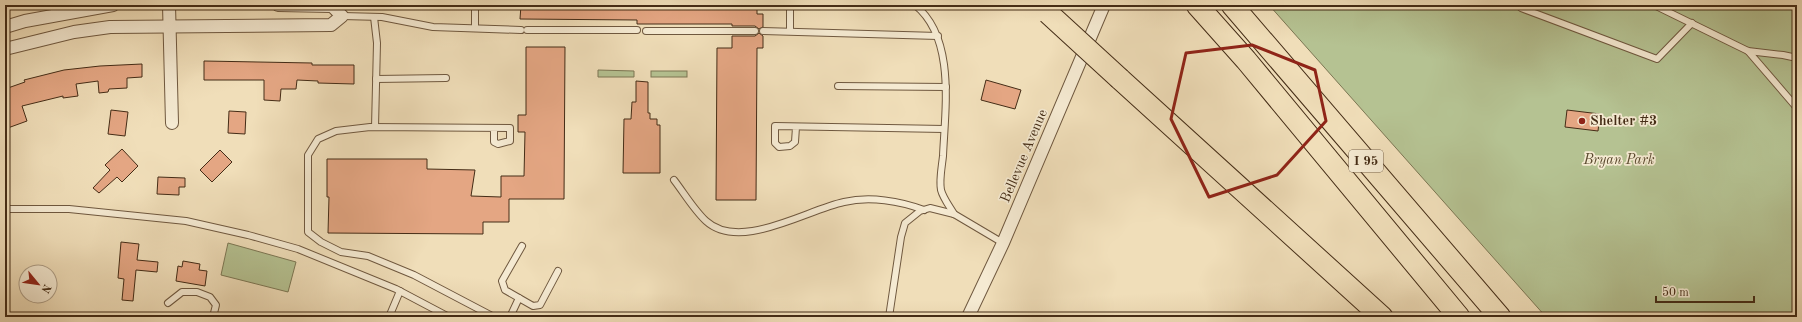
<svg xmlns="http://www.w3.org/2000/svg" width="1802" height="322" font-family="'Old Standard TT',serif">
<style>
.green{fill:#b5c292;stroke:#7c7754}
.building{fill:#e4a683;stroke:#442c16}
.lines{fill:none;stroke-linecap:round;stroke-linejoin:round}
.service-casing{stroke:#6f583f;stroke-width:8}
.minor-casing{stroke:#6f583f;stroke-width:14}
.motorway-casing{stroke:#442c16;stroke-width:23}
.service{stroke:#f5ead2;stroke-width:6}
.minor{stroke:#f5ead2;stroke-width:12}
.motorway{stroke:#f0deb9;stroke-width:21}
.motorway-bridge-casing{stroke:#442c16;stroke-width:23;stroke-linecap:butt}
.motorway-bridge{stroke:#f0deb9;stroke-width:21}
.marked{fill:none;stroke:#8f2418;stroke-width:3;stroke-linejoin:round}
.poi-dot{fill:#8f2418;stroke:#f5ead2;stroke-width:1.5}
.labels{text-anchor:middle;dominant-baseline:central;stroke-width:3.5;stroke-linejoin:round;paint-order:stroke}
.shield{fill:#f5ead2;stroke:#79654e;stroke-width:1}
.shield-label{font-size:13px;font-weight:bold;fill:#442c16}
.poi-label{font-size:14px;font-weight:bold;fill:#442c16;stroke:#f5ead2;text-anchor:start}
.street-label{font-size:14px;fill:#442c16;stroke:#f5ead2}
.park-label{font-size:14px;font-style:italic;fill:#5b4a2f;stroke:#f5ead2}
</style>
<rect width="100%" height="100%" fill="#f0deb9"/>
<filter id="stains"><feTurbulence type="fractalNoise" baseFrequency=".005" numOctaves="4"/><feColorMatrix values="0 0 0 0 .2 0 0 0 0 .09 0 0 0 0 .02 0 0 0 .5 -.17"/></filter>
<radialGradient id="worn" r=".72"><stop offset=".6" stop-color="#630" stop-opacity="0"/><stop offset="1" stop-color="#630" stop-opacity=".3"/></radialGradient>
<!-- green -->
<g class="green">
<polygon points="1269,5 1797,5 1797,317 1546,317"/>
<polygon points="598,70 634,71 634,77 598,77"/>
<rect x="651" y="71" width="36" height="6"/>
<polygon points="228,243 296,262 288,292 221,275"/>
</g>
<!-- building -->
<g class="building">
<polygon points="521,5 757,5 757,14 763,14 763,27 759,29 755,26 732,26 732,24 637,24 637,20 520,19"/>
<polygon points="759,33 763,36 763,48 757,48 756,200 716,200 717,48 732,48 732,36 755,36"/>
<polygon points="526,47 565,47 564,199 509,199 509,222 483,222 483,234 328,233 329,197 327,197 327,159 427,159 427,169 475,170 471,196 501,197 501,176 524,176 525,132 518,132 518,115 526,115"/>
<polygon points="204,61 312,63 312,65 354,65 354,84 318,83 318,81 297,80 296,89 281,89 280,101 264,100 264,80 204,80"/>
<polygon points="142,64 142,77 127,78 127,88 109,89 108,92 99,93 98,81 76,84 78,96 63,98 63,96 22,106 27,121 5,129 5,89 25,82 24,80 64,70 100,66"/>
<polygon points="986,80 1021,90 1015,109 981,100"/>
<polygon points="636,81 648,82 648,113 650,113 650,119 657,119 657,125 660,125 660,173 623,173 624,119 631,119 632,102 636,102"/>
<polygon points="111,110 128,112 125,136 108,134"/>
<polygon points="1567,110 1600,114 1598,131 1565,127"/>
<polygon points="229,111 246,112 245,134 228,133"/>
<polygon points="122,149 138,166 122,182 117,177 99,193 93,188 110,170 105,165"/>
<polygon points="220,150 232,162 212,182 200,170"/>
<polygon points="158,177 185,178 185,187 179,187 179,195 157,194"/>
<polygon points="121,242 139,244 137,260 158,262 157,272 136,270 133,301 122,300 124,279 118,278"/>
<polygon points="183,261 200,264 199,270 207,271 205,286 176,281 178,266 182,267"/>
</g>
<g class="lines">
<!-- service casing -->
<g class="service-casing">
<g id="service">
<path d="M 915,5 C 956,38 945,109 943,156 C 942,166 939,180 941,190 C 943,198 950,207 954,214"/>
<polyline points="1521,5 1521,8 1657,59 1692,23"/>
<polyline points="1654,5 1748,51 1783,55 1797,58"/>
<polyline points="342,16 382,17 433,27 521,30"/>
<polyline points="374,17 377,43 375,127"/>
<polyline points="475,28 475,5"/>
<polyline points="527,30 637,30"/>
<polyline points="646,31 755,31"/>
<polyline points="763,31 938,36"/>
<polyline points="790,31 790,5"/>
<polyline points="1748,51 1797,108"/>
<polyline points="376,79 446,78"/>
<polyline points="838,86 946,87"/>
<polyline points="796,127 795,142 790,146 779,147 775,143 775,126 944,129"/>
<path d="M 674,180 C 684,193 694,210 706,221 C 740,252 806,210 844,202 C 870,196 900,201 924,210"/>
<polyline points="5,209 69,209 186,221 248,235 298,249 396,289 449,317"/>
<polyline points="522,246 502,281 505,290 533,306 540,305 558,271"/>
<polyline points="168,303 182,292 197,292 210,297 216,305 213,317"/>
<polyline points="389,317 400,291"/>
<polyline points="494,317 414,275 368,256 341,252 321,242 308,232 308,155 318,139 336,131 370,127 510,128 510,141 498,144 494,142 494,128"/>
<polyline points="510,317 519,298"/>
<polyline points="889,317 901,237 905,223 920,211 930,208 954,214 1003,243"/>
</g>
</g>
<!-- minor casing -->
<g class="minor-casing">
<g id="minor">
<polyline points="169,5 172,123"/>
<polyline points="5,27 25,21 113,5"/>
<polyline points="5,49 74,32 110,27 331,25 342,16 332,6 278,5"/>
<polyline points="968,317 1003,243 1104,5"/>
</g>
</g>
<!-- motorway casing -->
<g class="motorway-casing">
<g id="motorway">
<polyline points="1197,5 1246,60 1459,317"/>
<polyline points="1232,5 1500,317"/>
<polyline points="1120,79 1382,317"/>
</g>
</g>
<!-- service -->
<use href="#service" class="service"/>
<!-- minor -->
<use href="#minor" class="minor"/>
<!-- motorway -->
<use href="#motorway" class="motorway"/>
<!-- motorway-bridge casing -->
<g class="motorway-bridge-casing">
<polyline id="motorway-bridge" points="1048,13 1120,79"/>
</g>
<!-- motorway-bridge -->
<use href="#motorway-bridge" class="motorway-bridge"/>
</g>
<!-- marked area -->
<path class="marked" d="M 1252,45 L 1315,70 L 1326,121 L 1277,175 L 1209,197 L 1171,119 L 1186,53 Z"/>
<!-- markers -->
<circle class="poi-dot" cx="1582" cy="121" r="4"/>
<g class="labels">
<!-- shield labels -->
<rect class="shield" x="1349" y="150" width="34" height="22" rx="3"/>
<g class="shield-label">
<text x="1366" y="161">I 95</text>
</g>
<!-- poi labels -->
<g class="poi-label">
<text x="1590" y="121">Shelter #3</text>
</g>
<!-- street labels -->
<g class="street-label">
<text transform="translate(1024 156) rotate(-67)">Bellevue Avenue</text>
</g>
<!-- park labels -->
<g class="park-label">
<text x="1619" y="160">Bryan Park</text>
</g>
</g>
<!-- margin -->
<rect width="1802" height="322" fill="none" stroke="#f0deb9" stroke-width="20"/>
<rect x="6" y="6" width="1790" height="310" fill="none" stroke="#442c16" stroke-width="2"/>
<rect x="10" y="10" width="1782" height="302" fill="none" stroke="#442c16"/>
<!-- north arrow -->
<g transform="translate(38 284) rotate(119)"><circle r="19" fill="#f5ead2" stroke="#ae9e87"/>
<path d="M0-3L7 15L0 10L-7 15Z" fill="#8f2418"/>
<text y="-6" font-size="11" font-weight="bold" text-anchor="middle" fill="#442c16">N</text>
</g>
<!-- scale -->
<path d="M1656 296v6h98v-6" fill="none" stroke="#442c16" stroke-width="2"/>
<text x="1662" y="296" font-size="12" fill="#442c16" stroke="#f5ead2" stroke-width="3" paint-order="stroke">50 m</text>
<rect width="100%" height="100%" filter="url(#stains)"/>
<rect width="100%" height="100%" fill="url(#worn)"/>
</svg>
